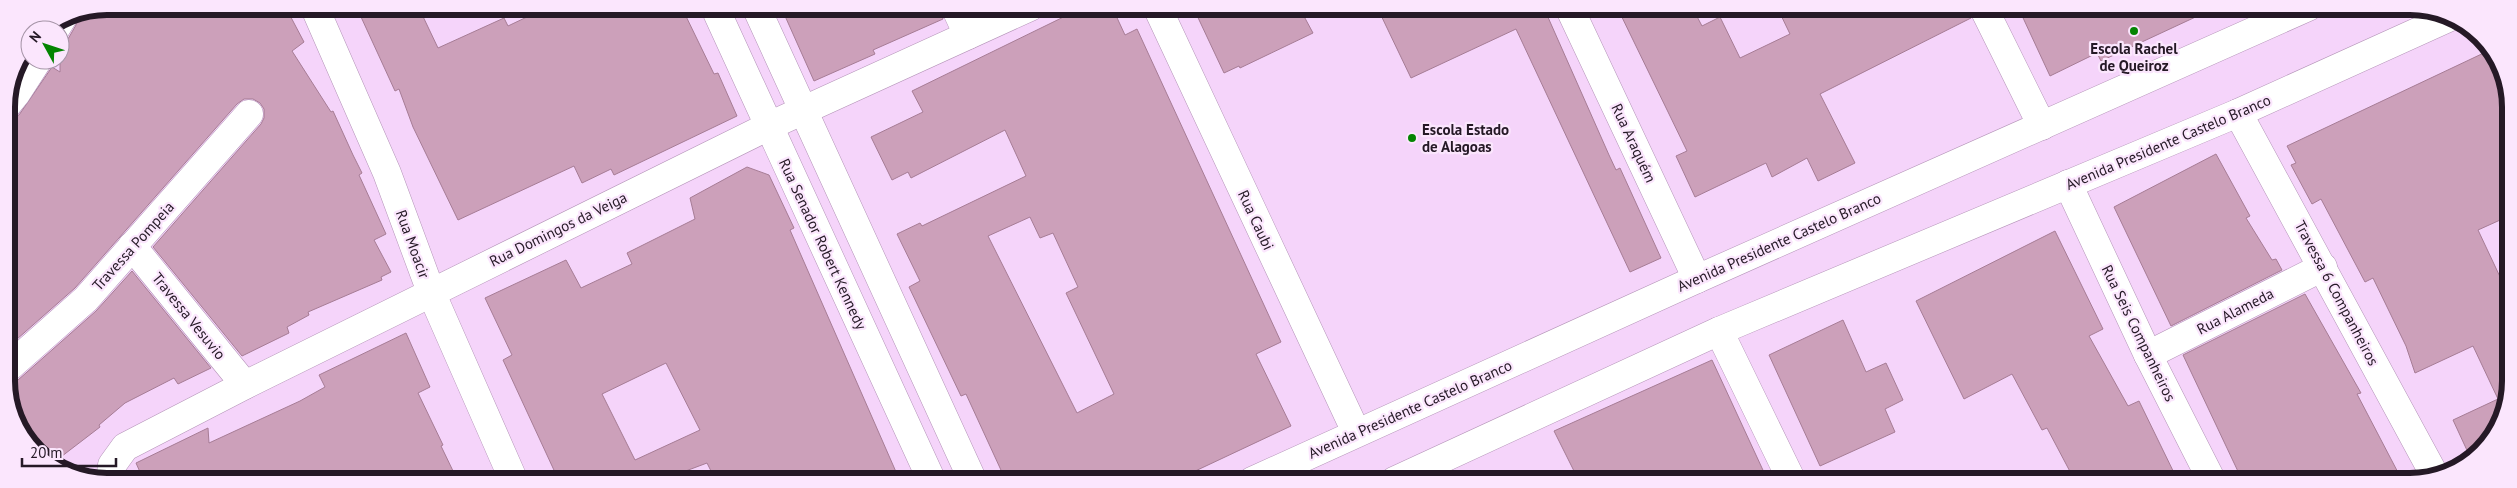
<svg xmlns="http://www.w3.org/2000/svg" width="2517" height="488" font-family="'PT Sans',sans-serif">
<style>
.building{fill:#cca0ba;stroke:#a67c95;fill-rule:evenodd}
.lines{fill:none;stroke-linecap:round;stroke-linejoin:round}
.minor-casing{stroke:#b494b8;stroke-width:29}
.major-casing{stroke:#b494b8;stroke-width:29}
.minor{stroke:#fff;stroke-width:28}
.major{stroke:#fff;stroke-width:28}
.poi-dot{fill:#048402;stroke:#fbe6fd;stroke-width:2}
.labels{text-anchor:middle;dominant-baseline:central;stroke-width:4.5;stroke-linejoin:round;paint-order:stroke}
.poi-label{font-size:15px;font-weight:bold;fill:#251926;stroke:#fbe6fd}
.street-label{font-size:15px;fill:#251926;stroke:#fbe6fd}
.rim{fill:none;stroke:#251926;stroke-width:6}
</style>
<rect width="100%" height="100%" fill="#f5d4fa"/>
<!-- building -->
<g class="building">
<polygon points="107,6 285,6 304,42 292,51 331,112 333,111 353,155 362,173 359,175 386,234 374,240 391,272 381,277 382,280 308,312 309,315 287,327 289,333 242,356 153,247 261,124 264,118 264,109 260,103 253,99 244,99 237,104 75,288 8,347 6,120 19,115 52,67 60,72 60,44 68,39 76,25 77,12"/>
<polygon points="356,6 418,6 438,48 504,18 508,26 550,6 681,6 714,74 718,73 737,116 614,175 611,169 582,183 574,166 458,220 413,127 399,89 395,91"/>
<polygon points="781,7 940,7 943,19 873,50 875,54 814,81"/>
<path d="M 1084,7 L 1112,7 L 1125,35 L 1137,29 L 1281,342 L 1256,354 L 1291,426 L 1174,481 L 1006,481 L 966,394 L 961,396 L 909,287 L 920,281 L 897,234 L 920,223 L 922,226 L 1026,176 L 1005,130 L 911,178 L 908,172 L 892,180 L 871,137 L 923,112 L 912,91 ZM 1030,217 L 1040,238 L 1053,233 L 1078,287 L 1066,293 L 1114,394 L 1077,413 L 988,236 Z"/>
<polygon points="1193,7 1299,7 1313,33 1240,68 1239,66 1224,73"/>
<polygon points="1377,7 1554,7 1554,11 1547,15 1609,155 1616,170 1620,168 1661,258 1630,272 1516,29 1411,78"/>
<polygon points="1617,7 1692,7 1702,26 1720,17 1740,58 1790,34 1777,7 1968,7 1971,18 1820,94 1855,163 1818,181 1807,158 1772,177 1766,163 1695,197 1676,156 1687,151"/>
<polygon points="2018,7 2217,7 2101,61 2097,53 2050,76"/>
<polygon points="2488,51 2509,87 2509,216 2478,230 2510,298 2510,395 2497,431 2477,457 2471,459 2453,420 2498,399 2473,346 2415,373 2406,346 2373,278 2365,282 2321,199 2312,204 2291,165 2296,163 2287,146"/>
<polygon points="2216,154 2250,216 2246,218 2272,260 2276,259 2282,270 2171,326 2114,207"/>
<path d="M 747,167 L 769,175 L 794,228 L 790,230 L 900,481 L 716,481 L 707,463 L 659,481 L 559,481 L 503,360 L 512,355 L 485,298 L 566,260 L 581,288 L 632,264 L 627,253 L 695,219 L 690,198 ZM 666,363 L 700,430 L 635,460 L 602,394 Z"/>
<polygon points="2055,231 2103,329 2089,336 2128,406 2139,401 2178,481 2075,481 2047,428 2042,430 2012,374 1964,399 1936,342 1916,301"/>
<polygon points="132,271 211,368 178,384 174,378 125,403 99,425 100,427 53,463 40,457 8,401 8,383 18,380 96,311"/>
<polygon points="2305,294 2361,393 2357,394 2403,482 2243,482 2183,355"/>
<polygon points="1843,320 1866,372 1886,363 1903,400 1885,409 1895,432 1820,466 1769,355"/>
<polygon points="406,333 430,387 418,393 443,445 441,446 454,473 450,475 453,481 144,481 136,463 208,428 209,443 300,401 325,387 319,375"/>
<polygon points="1712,360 1768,481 1579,481 1554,431"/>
</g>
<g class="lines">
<!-- minor casing -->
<g class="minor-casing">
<g id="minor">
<polyline points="314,6 387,173 431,292 514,481"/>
<polyline points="714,6 932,481"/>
<polyline points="756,7 973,481"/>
<polyline points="955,7 968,35"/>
<polyline points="1157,7 1356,432"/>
<polyline points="1569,7 1697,279"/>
<polyline points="1983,7 2042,126"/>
<polyline points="55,30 63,17"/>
<polyline points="7,105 16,94 38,60"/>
<polyline points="2238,113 2434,474"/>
<polyline points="2068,184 2148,355 2212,481"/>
<polyline points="132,246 245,385"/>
<polyline points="1719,331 1792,481"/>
<polyline points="2148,355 2323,267"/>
<polyline points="8,368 86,299 249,114"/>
<polyline points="110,481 112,465 125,447 245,385 769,126 1030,7"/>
</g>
</g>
<!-- major casing -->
<g class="major-casing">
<g id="major">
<polyline points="1252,481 1697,279 2308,7"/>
<polyline points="1394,481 1719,331 2238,113 2448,18"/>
</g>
</g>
<!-- minor -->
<use href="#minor" class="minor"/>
<!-- major -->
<use href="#major" class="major"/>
</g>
<!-- markers -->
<g class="poi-dot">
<circle cx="2134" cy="31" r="5"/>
<circle cx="1412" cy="138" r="5"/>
</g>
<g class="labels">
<!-- poi labels -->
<g class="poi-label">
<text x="2134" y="48">Escola Rachel<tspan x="2134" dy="17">de Queiroz</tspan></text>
<text x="1422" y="129" text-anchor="start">Escola Estado<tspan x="1422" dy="17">de Alagoas</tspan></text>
</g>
<!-- street labels -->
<g class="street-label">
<text transform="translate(2168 142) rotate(-23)">Avenida Presidente Castelo Branco</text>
<text transform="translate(1634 143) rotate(65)">Rua Araquém</text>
<text transform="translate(1256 220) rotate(65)">Rua Caubi</text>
<text transform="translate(558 229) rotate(-26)">Rua Domingos da Veiga</text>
<text transform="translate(1779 242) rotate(-24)">Avenida Presidente Castelo Branco</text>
<text transform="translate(413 244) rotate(70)">Rua Moacir</text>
<text transform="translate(823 244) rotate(65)">Rua Senador Robert Kennedy</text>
<text transform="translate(133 246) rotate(-48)">Travessa Pompeia</text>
<text transform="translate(2337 293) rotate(62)">Travessa 6 Companheiros</text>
<text transform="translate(2235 311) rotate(-27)">Rua Alameda</text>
<text transform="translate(189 316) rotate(51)">Travessa Vesuvio</text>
<text transform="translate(2139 333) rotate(64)">Rua Seis Companheiros</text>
<text transform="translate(1410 409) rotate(-24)">Avenida Presidente Castelo Branco</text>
</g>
</g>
<!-- crop -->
<path d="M0 0H2517V488H0ZM107 15H2410A92 92 0 0 1 2502 107V381A92 92 0 0 1 2410 473H107A92 92 0 0 1 15 381V107A92 92 0 0 1 107 15Z" fill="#fbe6fd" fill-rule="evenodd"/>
<path class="rim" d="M107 15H2410A92 92 0 0 1 2502 107V381A92 92 0 0 1 2410 473H107A92 92 0 0 1 15 381V107A92 92 0 0 1 107 15Z"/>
<!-- north arrow -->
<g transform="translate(45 45) rotate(310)"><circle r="24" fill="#fbe6fd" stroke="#a594a7"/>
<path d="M0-4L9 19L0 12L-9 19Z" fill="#048402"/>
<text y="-8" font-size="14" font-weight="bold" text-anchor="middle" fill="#251926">N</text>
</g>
<!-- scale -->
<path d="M22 458v8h94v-8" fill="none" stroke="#251926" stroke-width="2.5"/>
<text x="30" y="458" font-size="15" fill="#251926" stroke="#fbe6fd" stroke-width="4" paint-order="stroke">20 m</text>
</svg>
